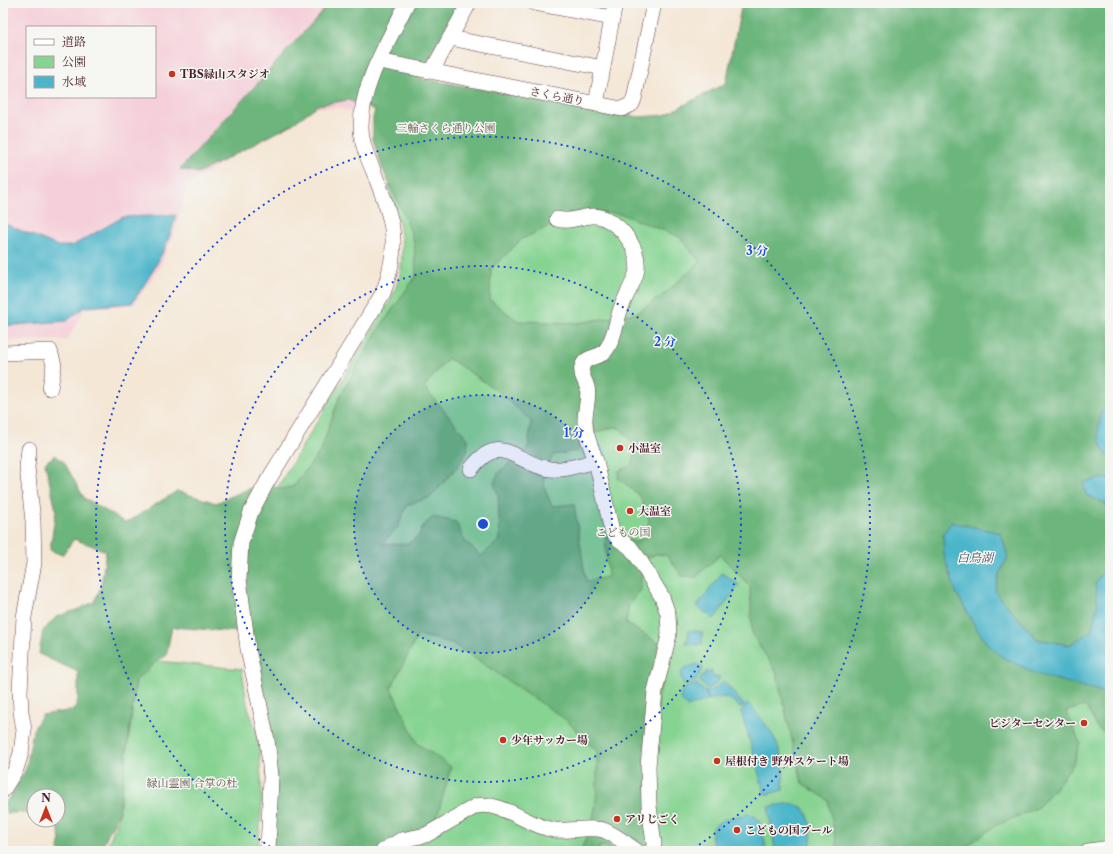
<svg xmlns="http://www.w3.org/2000/svg" width="1113" height="854" font-family="'Libre Caslon Text','Noto Serif JP',serif">
<style>
.built{fill:#f5cfd9;fill-rule:evenodd}
.green{fill:#86d392;stroke:#68795e}
.forest{fill:#6cb57c;stroke:#5b6a54;fill-rule:evenodd}
.water{fill:#4cb5ca;stroke:#4b6a7a}
.lines{fill:none;stroke-linecap:round;stroke-linejoin:round}
.stream{stroke:#4cb5ca;stroke-width:3}
.minor-casing{stroke:#643d44;stroke-width:16}
.minor{stroke:#fff;stroke-width:15}
.ring{fill:none;stroke:#1d4ed8;stroke-width:2;stroke-dasharray:2 4}
.poi-dot{fill:#c8321e;stroke:#f6f6f2;stroke-width:1.5}
.labels{text-anchor:middle;dominant-baseline:central;stroke-width:3;stroke-linejoin:round;paint-order:stroke}
.poi-label{font-size:11px;font-weight:bold;fill:#4a1f2b;stroke:#f6f6f2;text-anchor:start}
.street-label{font-size:11px;fill:#4a1f2b;stroke:#f6f6f2}
.park-label{font-size:11px;fill:#5c554a;stroke:#f6f6f2}
.water-label{font-size:12px;font-style:italic;fill:#4b5463;stroke:#f6f6f2}
.centre{fill:#1d4ed8;stroke:#f6f6f2;stroke-width:2}
.ring-label{font-size:12px;text-anchor:middle;font-weight:bold;fill:#1d4ed8;stroke:#f6f6f2;stroke-width:3;stroke-linejoin:round;paint-order:stroke}
</style>
<rect width="100%" height="100%" fill="#f6f6f2"/>
<filter id="ink" filterUnits="userSpaceOnUse"><feTurbulence type="fractalNoise" baseFrequency=".025" numOctaves="2"/><feDisplacementMap in="SourceGraphic" scale="8" xChannelSelector="R" yChannelSelector="G"/><feConvolveMatrix kernelMatrix="1 2 1 2 8 2 1 2 1" color-interpolation-filters="sRGB"/></filter>
<filter id="wash" filterUnits="userSpaceOnUse"><feTurbulence type="fractalNoise" baseFrequency=".012" numOctaves="4" result="noise"/><feDisplacementMap in="SourceGraphic" scale="16" xChannelSelector="R" yChannelSelector="G"/><feGaussianBlur stdDeviation="0.9" result="paint"/><feColorMatrix in="noise" values="0 0 0 0 0 0 0 0 0 0 0 0 0 0 0 0 0 1.4 0 .05"/><feComposite in="paint" operator="in"/></filter>
<g filter="url(#wash)">
<rect width="100%" height="100%" fill="#f4e7d5"/>
<!-- built -->
<path class="built" d="M 3,3 L 398,3 L 358,90 L 354,113 L 338,107 L 308,109 L 187,185 L 176,229 L 160,267 L 134,305 L 85,309 L 67,340 L 3,341 ZM 27,27 L 155,27 L 155,97 L 27,97 Z"/>
<!-- green -->
<g class="green">
<path d="M 1110,175 L 1110,851 L 276,851 L 276,490 L 391,299 C 394,291 399,282 400,273 C 406,243 398,214 388,186 L 490,191 Z"/>
<polygon points="157,661 242,669 247,704 259,739 262,800 258,851 105,851 118,820 136,680"/>
</g>
<!-- forest -->
<path class="forest" d="M 330,3 L 459,3 L 419,78 L 639,117 L 665,115 L 726,83 L 742,3 L 1110,3 L 1110,410 L 1105,407 L 1104,451 L 1110,458 L 1110,479 L 1102,478 L 1086,495 L 1105,503 L 1110,512 L 1110,561 L 1095,583 L 1098,604 L 1091,632 L 1069,645 L 1037,639 L 995,592 L 999,574 L 1008,557 L 956,592 L 976,628 L 989,646 L 1109,695 L 1110,736 L 1098,729 L 1086,706 L 1066,711 L 1080,743 L 1073,764 L 1056,787 L 1037,808 L 995,826 L 960,851 L 838,851 L 828,800 L 802,783 L 776,671 L 752,634 L 750,586 L 720,555 L 696,577 L 682,576 L 667,555 L 655,554 L 645,560 L 641,576 L 641,590 L 629,604 L 626,623 L 668,649 C 659,696 637,812 666,851 L 609,851 L 609,847 L 599,846 L 599,851 L 580,851 C 599,815 597,791 597,752 L 565,719 L 452,643 L 418,635 L 391,688 L 417,743 L 451,767 L 436,821 L 403,851 L 268,851 L 266,723 L 254,636 L 239,632 L 172,627 L 166,656 L 157,661 L 136,680 L 119,812 L 100,851 L 58,851 L 60,845 L 59,830 L 49,820 L 58,820 L 58,796 L 34,796 L 34,812 L 7,813 L 4,804 L 10,797 L 26,769 L 33,730 L 42,715 L 74,710 L 78,700 L 78,672 L 39,654 L 43,631 L 56,617 L 79,609 L 94,602 L 101,587 L 106,551 L 74,539 L 62,555 L 50,550 L 56,510 L 45,463 L 55,455 L 64,462 L 84,498 L 126,523 L 177,491 L 216,503 L 262,483 L 282,489 L 294,486 L 321,450 L 339,398 L 378,330 L 416,276 L 414,242 L 406,219 L 383,170 L 373,139 L 373,118 L 375,110 L 348,100 L 318,105 L 291,125 L 199,173 L 180,169 ZM 582,211 L 621,214 L 680,237 L 700,262 L 662,296 L 636,313 L 578,323 L 518,321 L 490,300 L 491,269 L 522,239 ZM 448,358 L 498,391 L 531,421 L 528,448 L 499,472 L 494,483 L 498,494 L 500,540 L 481,556 L 464,540 L 456,522 L 433,517 L 423,526 L 418,537 L 407,544 L 382,544 L 398,527 L 407,505 L 431,497 L 462,461 L 467,452 L 468,439 L 424,387 ZM 615,427 L 621,429 L 636,447 L 632,465 L 619,471 L 618,478 L 640,496 L 649,520 L 646,537 L 636,542 L 611,536 L 605,538 L 608,577 L 586,581 L 574,504 L 552,506 C 540,479 542,481 553,455 L 578,451 L 580,436 Z"/>
<!-- water -->
<g class="water">
<path d="M 176,215 C 168,249 151,275 132,303 L 84,307 L 67,321 L 3,326 L 3,223 L 58,246 L 72,246 L 123,217 Z"/>
<path d="M 1104,407 L 1110,410 L 1110,458 C 1095,442 1096,427 1104,407 Z"/>
<polygon points="1102,478 1110,479 1110,512 1105,503 1086,495 1083,482"/>
<polygon points="951,522 1001,533 1008,557 999,574 995,592 1037,639 1069,645 1091,632 1098,604 1095,583 1110,561 1110,699 1109,695 1096,690 1039,675 1002,657 989,646 976,628 956,592 944,555 943,535"/>
<polygon points="722,573 739,585 714,619 697,606"/>
<polygon points="689,630 702,632 702,644 699,645 687,644 685,641 688,640"/>
<polygon points="697,664 703,668 696,681 684,685 680,674 684,668"/>
<polygon points="712,670 713,671 711,673 715,678 718,676 720,678 715,685 707,688 699,681 707,671 709,673"/>
<path d="M 724,681 L 744,705 L 740,708 C 729,695 725,696 709,700 L 706,691 L 716,688 Z"/>
<polygon points="697,684 705,692 708,700 687,707 680,698 684,688"/>
<path d="M 748,703 C 775,734 785,748 783,790 L 765,795 L 741,711 Z"/>
<path d="M 791,803 C 795,805 800,805 803,808 C 812,815 813,842 809,851 L 776,851 L 775,849 L 768,807 Z"/>
<path d="M 747,814 L 754,815 L 759,821 L 766,846 L 763,851 L 715,851 C 704,820 722,820 747,814 Z"/>
</g>
<g class="lines">
<!-- stream -->
<polyline class="stream" points="596,443 606,453"/>
</g>
</g>
<g filter="url(#ink)">
<g class="lines">
<!-- minor casing -->
<g class="minor-casing">
<g id="minor">
<polyline points="534,3 612,18"/>
<polyline points="450,38 603,68"/>
<polyline points="379,61 622,109 632,104 634,99 654,3"/>
<polyline points="432,71 469,3"/>
<polyline points="596,104 615,3"/>
<path d="M 557,219 C 573,224 589,211 604,218 C 624,227 642,252 636,274 C 632,287 624,298 620,311 C 616,323 613,344 603,353 C 597,358 585,356 582,367 C 580,376 585,379 587,387 C 590,398 584,412 585,423 C 585,436 592,449 596,461"/>
<polyline points="3,353 50,351 54,365 50,388"/>
<path d="M 471,469 C 501,429 519,466 550,469 C 564,471 583,464 596,461 L 612,531 L 617,538 L 630,547 L 639,559 L 662,597 L 668,614 L 669,635 L 655,691 L 648,766 L 649,806 L 654,844 L 653,851"/>
<polyline points="3,790 16,769 21,753 24,730 21,712 20,691 24,617 34,563 33,521 27,467 29,449"/>
<polyline points="390,846 407,851"/>
<path d="M 268,851 L 271,777 L 269,756 L 267,740 L 248,649 L 239,579 L 241,543 L 251,512 L 267,482 L 383,293 C 402,241 392,219 373,170 C 367,156 361,142 361,127 C 361,83 389,41 407,3"/>
<path d="M 383,851 L 401,840 L 426,835 L 476,806 C 504,801 527,826 554,830 C 568,832 589,826 603,830 C 613,833 628,845 637,851"/>
<polyline points="1089,851 1110,848"/>
</g>
</g>
<!-- minor -->
<use href="#minor" class="minor"/>
</g>
</g>
<!-- distance rings -->
<circle cx="483" cy="524" r="129" fill="#1d4ed8" fill-opacity=".12"/>
<g class="ring">
<circle cx="483" cy="524" r="129"/>
<circle cx="483" cy="524" r="258"/>
<path d="M275 850A387 387 0 1 1 691 850"/>
</g>
<!-- markers -->
<g class="poi-dot">
<circle cx="172" cy="74" r="4"/>
<circle cx="620" cy="448" r="4"/>
<circle cx="630" cy="511" r="4"/>
<circle cx="1084" cy="723" r="4"/>
<circle cx="503" cy="740" r="4"/>
<circle cx="717" cy="761" r="4"/>
<circle cx="617" cy="819" r="4"/>
<circle cx="737" cy="830" r="4"/>
</g>
<g class="labels">
<!-- poi labels -->
<g class="poi-label">
<text x="180" y="74">TBS緑山スタジオ</text>
<text x="628" y="448">小温室</text>
<text x="638" y="511">大温室</text>
<text x="1076" y="723" text-anchor="end">ビジターセンター</text>
<text x="511" y="740">少年サッカー場</text>
<text x="725" y="761">屋根付き 野外スケート場</text>
<text x="625" y="819">アリじごく</text>
<text x="745" y="830">こどもの国プール</text>
</g>
<!-- street labels -->
<g class="street-label">
<text transform="translate(557 96) rotate(11)">さくら通り</text>
</g>
<!-- park labels -->
<g class="park-label">
<text x="446" y="128">三輪さくら通り公園</text>
<text x="623" y="532">こどもの国</text>
<text x="192" y="783">緑山霊園 合掌の杜</text>
</g>
<!-- water labels -->
<g class="water-label">
<text x="975" y="557">白鳥湖</text>
</g>
</g>
<circle cx="483" cy="524" r="6" class="centre"/>
<g class="ring-label">
<text x="757" y="255">3 分</text>
<text x="665" y="346">2 分</text>
<text x="574" y="437">1 分</text>
</g>
<!-- margin -->
<rect width="1113" height="854" fill="none" stroke="#f6f6f2" stroke-width="16"/>
<!-- legend -->
<rect x="26" y="26" width="130" height="72" fill="#f6f6f2" stroke="#b1a0a2"/>
<rect x="34" y="39" width="20" height="6" fill="#ffffff" stroke="#b1a0a2"/>
<text x="62" y="46" font-size="12" fill="#4a1f2b">道路</text>
<rect x="34" y="56" width="20" height="12" fill="#86d392" stroke="#b1a0a2"/>
<text x="62" y="66" font-size="12" fill="#4a1f2b">公園</text>
<rect x="34" y="76" width="20" height="12" fill="#4cb5ca" stroke="#b1a0a2"/>
<text x="62" y="86" font-size="12" fill="#4a1f2b">水域</text>
<!-- north arrow -->
<g transform="translate(46 808)"><circle r="19" fill="#f6f6f2" stroke="#b1a0a2"/>
<path d="M0-3L7 15L0 10L-7 15Z" fill="#c8321e"/>
<text y="-6" font-size="11" font-weight="bold" text-anchor="middle" fill="#4a1f2b">N</text>
</g>
</svg>
